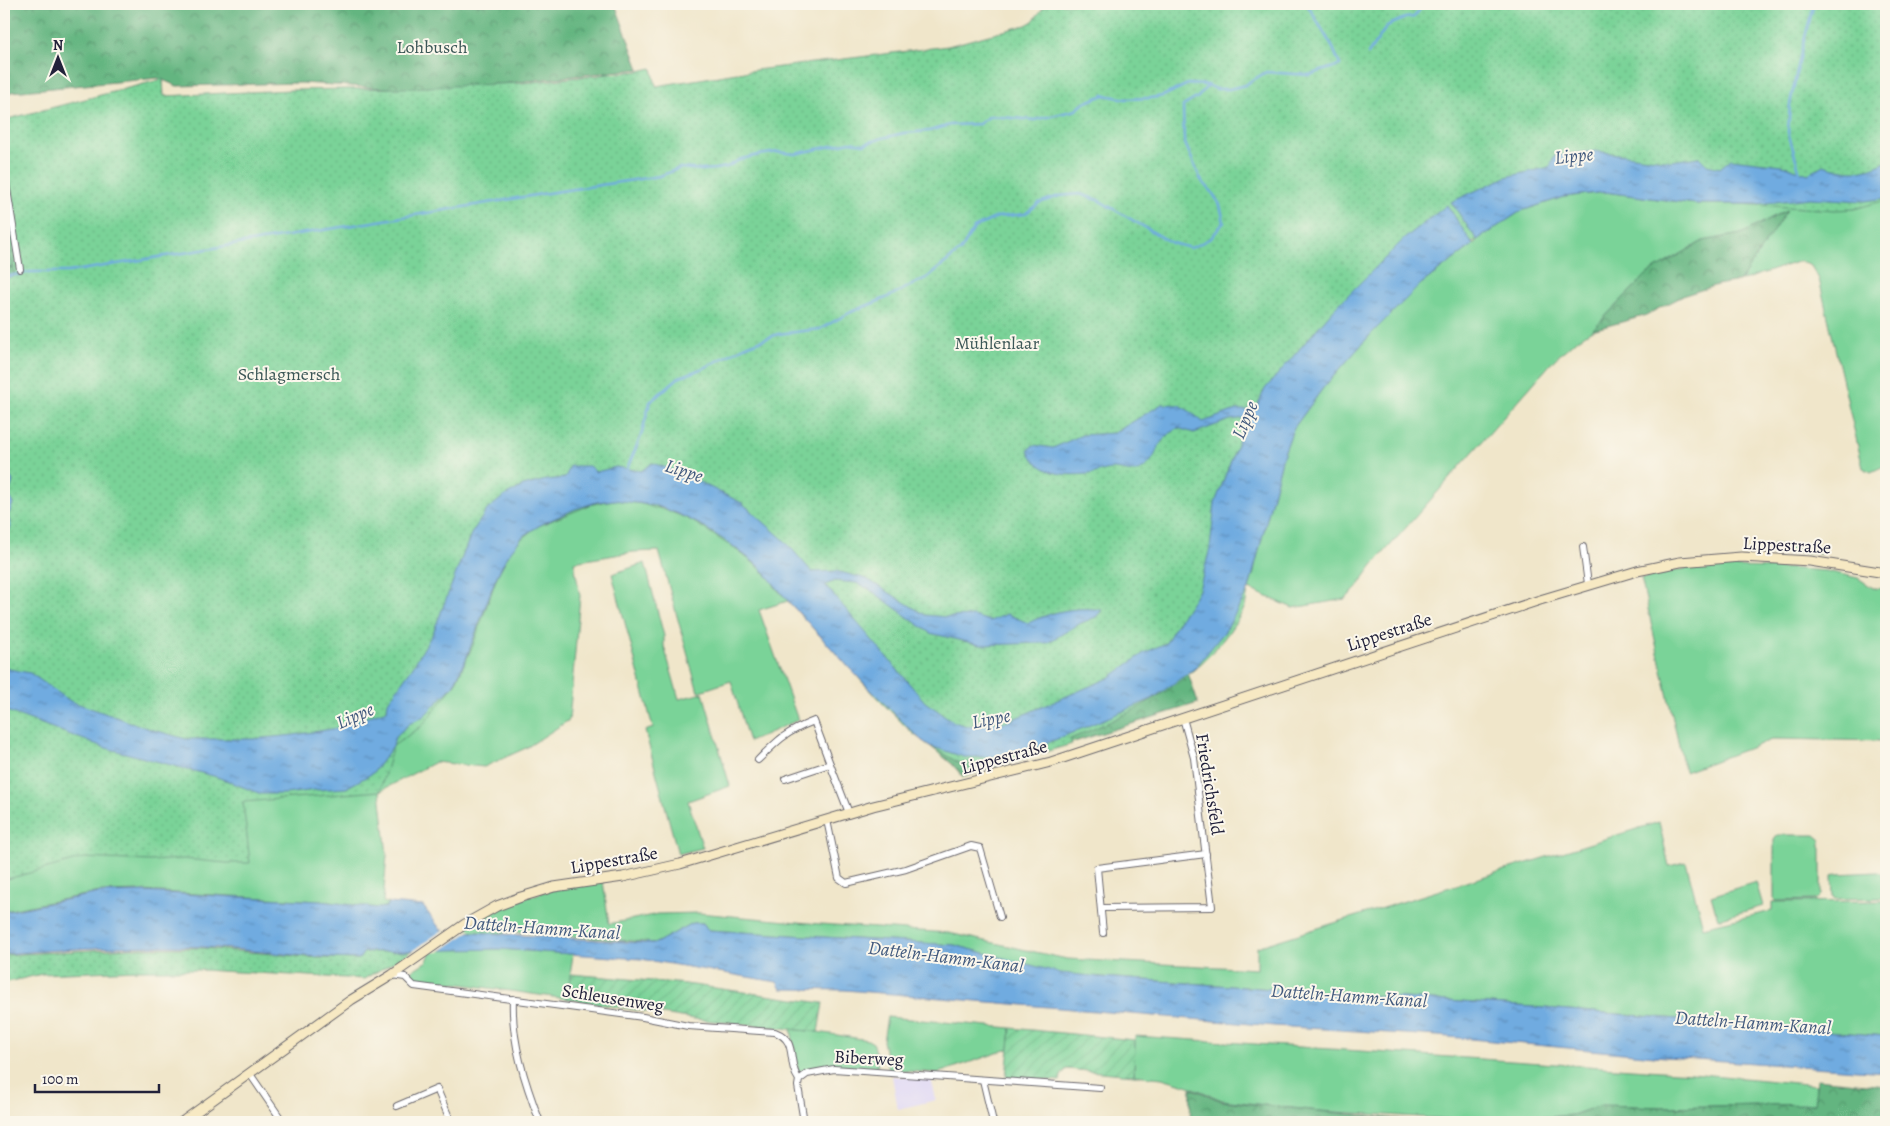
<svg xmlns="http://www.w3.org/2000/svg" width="1890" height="1126" font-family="Alegreya,serif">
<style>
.built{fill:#ddd5f6}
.grass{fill:#7ad398;stroke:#4e7a6a}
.forest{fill:url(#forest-crowns);stroke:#426c5e}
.park{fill:url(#park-dots);stroke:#4e7a6a}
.garden{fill:url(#garden-furrows);stroke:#4e7a6a}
.water{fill:url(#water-ripples);stroke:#49668e}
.pier{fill:#f0e6ca}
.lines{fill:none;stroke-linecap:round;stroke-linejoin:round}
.stream{stroke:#70abe0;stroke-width:2.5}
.minor-casing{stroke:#6a676d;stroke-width:8}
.secondary-casing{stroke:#6a676d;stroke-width:11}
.minor{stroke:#fff;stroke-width:6}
.secondary{stroke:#f7e9c3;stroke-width:9}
.labels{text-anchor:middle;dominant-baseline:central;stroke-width:4;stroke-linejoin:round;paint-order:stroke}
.park-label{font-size:18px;fill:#3c5757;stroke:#fbf7ec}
.street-label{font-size:18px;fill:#22223b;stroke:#fbf7ec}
.water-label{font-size:19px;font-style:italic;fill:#41597d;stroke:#fbf7ec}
</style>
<defs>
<pattern id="forest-crowns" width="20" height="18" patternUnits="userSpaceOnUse" patternTransform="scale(1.25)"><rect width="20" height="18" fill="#63b580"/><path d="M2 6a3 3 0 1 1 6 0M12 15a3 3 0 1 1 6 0" fill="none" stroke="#51936a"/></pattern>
<pattern id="park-dots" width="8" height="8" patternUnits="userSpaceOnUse" patternTransform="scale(1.25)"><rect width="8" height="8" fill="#7ad398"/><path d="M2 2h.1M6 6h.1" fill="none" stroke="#69b584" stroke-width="1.8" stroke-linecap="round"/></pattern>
<pattern id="garden-furrows" width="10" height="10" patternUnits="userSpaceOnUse" patternTransform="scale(1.25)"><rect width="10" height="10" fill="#7ad398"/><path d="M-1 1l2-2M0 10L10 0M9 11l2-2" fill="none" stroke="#69b584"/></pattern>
<pattern id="water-ripples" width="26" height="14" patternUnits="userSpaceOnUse" patternTransform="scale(1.25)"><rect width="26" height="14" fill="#70abe0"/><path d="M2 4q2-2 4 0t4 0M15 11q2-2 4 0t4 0" fill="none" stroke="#5c8bb7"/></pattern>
</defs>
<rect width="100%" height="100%" fill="#fbf7ec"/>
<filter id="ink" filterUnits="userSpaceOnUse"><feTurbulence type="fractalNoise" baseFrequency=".02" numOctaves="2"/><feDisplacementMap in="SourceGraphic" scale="10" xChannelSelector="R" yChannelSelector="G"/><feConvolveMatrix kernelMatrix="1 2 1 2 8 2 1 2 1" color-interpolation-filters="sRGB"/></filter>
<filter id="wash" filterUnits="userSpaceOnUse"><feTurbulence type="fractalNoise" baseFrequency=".0096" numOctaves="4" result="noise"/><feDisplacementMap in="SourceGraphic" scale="20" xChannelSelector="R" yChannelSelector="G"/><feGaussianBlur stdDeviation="1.12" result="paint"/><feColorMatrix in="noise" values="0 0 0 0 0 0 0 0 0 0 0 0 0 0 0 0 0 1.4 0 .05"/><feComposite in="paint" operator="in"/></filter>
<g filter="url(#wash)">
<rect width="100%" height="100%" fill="#f0e6ca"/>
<!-- built -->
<polygon class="built" points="892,1076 931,1078 936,1100 898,1109"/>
<!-- grass -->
<g class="grass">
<polygon points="1605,192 1696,204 1758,204 1886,198 1886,465 1871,472 1863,468 1819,279 1811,266 1800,261 1740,281 1786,210 1741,234 1703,241 1647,274 1592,330 1575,341 1555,359 1373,565 1355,590 1345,599 1293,608 1249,589 1283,456 1293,429 1323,388 1371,334 1421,284 1473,245 1477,240 1521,211 1564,197"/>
<polygon points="10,250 13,267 4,269 4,251"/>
<path d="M 614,500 C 662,504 699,520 737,550 C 745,556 754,561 761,569 C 771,579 779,590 788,601 L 759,610 L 798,720 L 749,742 L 731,681 L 698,692 L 659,551 L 633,552 L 574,562 L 580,596 L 569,720 L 526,748 L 484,767 L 435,762 L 380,791 L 387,855 L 383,902 L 389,903 L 386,907 L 378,908 L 320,901 L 142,891 L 100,892 L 4,911 L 4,710 L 495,580 C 503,565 511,546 525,535 C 547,516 586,504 614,500 Z"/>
<polygon points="1772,544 1821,549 1821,554 1771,550"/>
<polygon points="645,563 664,636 664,646 679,699 703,693 730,786 688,801 703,848 678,854 645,731 653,728 612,574"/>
<polygon points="1727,567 1786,568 1827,571 1858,578 1873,588 1886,589 1886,741 1774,739 1685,772 1641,578 1688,568"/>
<polygon points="1659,822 1669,866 1686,862 1703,927 1772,911 1772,902 1886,901 1886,1036 1532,1007 1101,977 1061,974 954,945 708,930 703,923 693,923 656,943 508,931 500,933 459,931 515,901 560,887 603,881 609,924 658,914 699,913 820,924 949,933 1067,959 1257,969 1257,947"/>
<polygon points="1777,835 1815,835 1821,840 1821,895 1816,900 1775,901 1774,899 1774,839"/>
<polygon points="1878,872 1882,874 1883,877 1884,898 1835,899 1833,897 1832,876 1836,874"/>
<polygon points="1756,882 1763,906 1718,919 1711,896"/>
<polygon points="445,949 499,949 573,954 567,999 411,977 408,973 427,961 431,951"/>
<polygon points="887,1017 1011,1028 1009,1049 938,1073 889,1070 883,1041"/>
<polygon points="791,1029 818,1032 868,1040 873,1043 874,1045 878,1062 877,1069 834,1066 798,1071"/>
<polygon points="1135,1036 1691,1073 1816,1085 1815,1104 1663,1107 1602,1105 1573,1115 1485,1121 1319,1111 1222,1100 1189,1086 1162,1078 1134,1075"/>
</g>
<!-- forest -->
<g class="forest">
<polygon points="4,4 615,4 639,69 434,91 301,83 177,86 158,78 11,92 4,97"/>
<polygon points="1787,210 1740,281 1717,285 1685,295 1644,316 1592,330 1647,274 1703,241 1741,234"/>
<polygon points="13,267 17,284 4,287 4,269"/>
<polygon points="1188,673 1198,703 963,777 952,764 930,746"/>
<polygon points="1817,1079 1886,1086 1886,1122 1486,1122 1573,1115 1601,1105 1663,1107 1814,1104"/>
<polygon points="1191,1088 1222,1101 1426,1122 1190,1122"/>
</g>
<!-- park -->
<g class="park">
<path d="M 1046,4 L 1886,4 L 1886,200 L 1854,209 L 1835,210 L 1724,203 L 1608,191 L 1576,193 L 1530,204 L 1488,229 L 1460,254 L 1441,264 L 1340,359 L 1282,442 L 1255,562 C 1255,575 1252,576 1249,587 C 1247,593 1247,600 1245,606 C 1242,615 1234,624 1229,632 C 1189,687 1131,713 1070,739 L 1072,744 L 1004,764 L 972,768 L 972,761 L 961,764 L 928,745 L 912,733 L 879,700 L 775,587 L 771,579 L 756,565 L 738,551 L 677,511 L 661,507 L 654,508 L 638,502 L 618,499 L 600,501 L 536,527 L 520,540 L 512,549 L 498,574 L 473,645 L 455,684 L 422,726 L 393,746 L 380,791 L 243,802 L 250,863 L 226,863 L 184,859 L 150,861 L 84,858 L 4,880 L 4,278 L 15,276 L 4,211 L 4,120 L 163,79 L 164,96 L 290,90 L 405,88 L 522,83 L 639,71 L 652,68 L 656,86 L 756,70 L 948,46 L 1026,25 L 1033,21 Z"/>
<polygon points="130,948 201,948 319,958 359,959 364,952 413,951 364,979 201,970 138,970 42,974 4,983 4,955"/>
</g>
<!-- garden -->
<g class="garden">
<polygon points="571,974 686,984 823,1003 818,1032 694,1019 567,999"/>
<polygon points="1011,1028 1135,1040 1134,1075 1066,1069 1061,1076 1060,1081 1006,1077"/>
</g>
<!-- water -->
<g class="water">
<path d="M 1595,151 L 1671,161 L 1699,157 L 1707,165 L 1720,168 L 1731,159 L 1782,165 L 1808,174 L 1823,165 C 1851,173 1860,174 1886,162 L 1886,198 L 1865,201 L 1810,198 L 1758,204 L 1696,204 L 1605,192 L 1564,197 L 1521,211 L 1477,240 L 1451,202 L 1506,177 L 1550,167 L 1554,156 Z"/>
<path d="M 1447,205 L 1473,245 L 1421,284 L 1371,334 L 1323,388 L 1293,429 L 1283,456 L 1249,589 L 1226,630 L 1195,668 L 1152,699 L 1038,747 L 999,757 L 964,757 L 930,746 L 921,740 L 853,672 L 788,601 L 760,567 L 729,543 L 699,524 L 676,513 L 657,506 L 614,500 L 597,502 L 575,509 L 542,524 L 524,535 L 507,556 L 495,580 L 466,659 L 453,686 L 424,716 L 409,724 L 395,737 L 393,746 L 373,773 L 346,788 L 315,790 L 286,794 L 261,794 L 217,777 L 106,748 L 4,710 L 4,668 L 30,673 L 70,701 L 150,729 L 186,739 L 253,739 L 294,735 L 338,728 L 381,712 L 387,710 L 388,702 L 412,668 L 433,633 L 471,534 L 487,510 L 503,497 L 523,486 L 546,480 L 565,478 L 570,466 L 589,466 L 596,472 L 616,467 L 641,471 L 652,463 L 679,472 L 742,503 L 784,540 L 812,572 L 836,571 L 867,579 L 925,615 L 947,617 L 973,616 L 990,621 L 1007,614 L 1028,623 C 1051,612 1075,606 1102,610 L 1096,617 L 1081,623 L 1047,643 L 980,645 L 930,633 L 869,589 L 856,583 L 835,581 L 825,585 L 925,702 L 954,722 L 967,726 L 977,727 L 992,722 L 1004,723 L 1109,678 L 1144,653 L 1166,643 L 1175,627 L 1199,590 L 1210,548 L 1215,503 L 1247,418 L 1230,420 L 1194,433 L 1178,428 C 1154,441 1160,456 1144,468 C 1134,476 1122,468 1110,469 C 1103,470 1095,474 1088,474 C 1063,476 1041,475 1028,451 L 1033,445 L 1053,448 L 1082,435 L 1114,433 L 1162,404 L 1179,405 L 1191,412 L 1203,422 L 1236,410 L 1255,410 L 1265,389 L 1334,309 L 1405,238 Z"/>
<polygon points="4,467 13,481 9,494 13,504 8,516 11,527 4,540"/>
<path d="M 142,892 L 320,901 L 378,908 L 386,907 L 389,903 L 423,906 L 441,930 L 642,943 L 656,943 L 693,923 L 703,923 L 708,930 L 954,945 L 1061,973 L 1101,977 L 1532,1007 L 1886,1036 L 1886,1072 L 1666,1057 L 1438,1036 L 1274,1026 L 845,990 L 781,989 L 777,982 L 641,959 L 499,949 L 364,952 L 359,959 C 307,958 255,950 203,947 C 136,944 70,949 4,954 L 4,912 L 99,893 Z"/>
</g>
<!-- pier -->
<polygon class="pier" points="446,928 473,929 439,952 409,953"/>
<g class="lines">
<!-- stream -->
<g class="stream">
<polyline points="1368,54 1387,26 1405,18 1414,17 1424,4"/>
<polyline points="1800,173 1788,132 1790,104 1802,48 1814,4"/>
<polyline points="4,277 31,272 68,272 554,192 660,176 680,168 702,170 715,169 727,167 741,159 759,155 778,152 795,154 850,142 864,144 882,138 904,133 929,131 950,125 979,124 990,116 1035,120 1076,110 1084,103 1104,95 1126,99 1151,98 1163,96 1188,84 1208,85 1216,89 1229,89 1245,85 1266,72 1309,75 1340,65 1333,48 1307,4"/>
<polyline points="626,471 641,436 650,402 678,378 706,367 744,347 778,334 820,329 851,312 886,298 928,277 961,250 974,228 997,217 1025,214 1039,203 1059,196 1080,194 1098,200 1172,243 1191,248 1211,238 1224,222 1220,205 1212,192 1201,180 1184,141 1183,106 1198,97 1208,85"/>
</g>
</g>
</g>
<g filter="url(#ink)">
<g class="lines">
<!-- minor casing -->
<g class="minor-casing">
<g id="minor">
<polyline points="4,171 20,269"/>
<polyline points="1583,547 1588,584"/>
<path d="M 758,760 C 779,739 786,732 814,721 L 830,764"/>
<polyline points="785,779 830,764 849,813"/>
<polyline points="827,820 839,878 846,883 906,869 971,846 980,848 1000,917"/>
<polyline points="1101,908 1212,907 1194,758 1183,718"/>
<polyline points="1103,933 1097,868 1206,854"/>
<path d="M 392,975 L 405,977 L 414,986 L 643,1017 L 688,1026 L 775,1032 C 799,1041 786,1062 799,1080"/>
<path d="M 513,999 C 511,1041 525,1083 540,1122"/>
<polyline points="250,1074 283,1122"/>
<polyline points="983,1080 993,1122"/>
<polyline points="397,1106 437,1089 451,1122"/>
<polyline points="804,1122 798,1086 799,1080 807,1074 834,1069 1100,1088"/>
</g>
</g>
<!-- secondary casing -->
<g class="secondary-casing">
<polyline id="secondary" points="182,1122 351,1000 392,975 465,924 497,906 521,897 554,887 623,877 680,864 873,806 1051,762 1540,600 1637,571 1680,562 1741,557 1810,561 1886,573"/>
</g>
<!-- minor -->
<use href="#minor" class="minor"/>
<!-- secondary -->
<use href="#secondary" class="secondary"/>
</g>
</g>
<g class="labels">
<!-- park labels -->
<g class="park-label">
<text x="432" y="47">Lohbusch</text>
<text x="997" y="343">Mühlenlaar</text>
<text x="289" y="374">Schlagmersch</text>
</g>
<!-- street labels -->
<g class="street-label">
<text transform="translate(1787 545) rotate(3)">Lippestraße</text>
<text transform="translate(1389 632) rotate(-18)">Lippestraße</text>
<text transform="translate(1004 757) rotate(-15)">Lippestraße</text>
<text transform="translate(1210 784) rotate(81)">Friedrichsfeld</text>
<text transform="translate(614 860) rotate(-10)">Lippestraße</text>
<text transform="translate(613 998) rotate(9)">Schleusenweg</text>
<text transform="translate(869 1058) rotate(3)">Biberweg</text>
</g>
<!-- water labels -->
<g class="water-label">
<text transform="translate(1574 156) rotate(-6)">Lippe</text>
<text transform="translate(1245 420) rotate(-67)">Lippe</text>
<text transform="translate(684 471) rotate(18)">Lippe</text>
<text transform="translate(355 716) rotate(-24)">Lippe</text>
<text transform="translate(991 719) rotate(-11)">Lippe</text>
<text transform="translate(542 928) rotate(4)">Datteln-Hamm-Kanal</text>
<text transform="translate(946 957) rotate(7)">Datteln-Hamm-Kanal</text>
<text transform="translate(1349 996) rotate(4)">Datteln-Hamm-Kanal</text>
<text transform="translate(1753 1023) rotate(4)">Datteln-Hamm-Kanal</text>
</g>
</g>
<!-- margin -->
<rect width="1890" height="1126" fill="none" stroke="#fbf7ec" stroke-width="20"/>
<!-- north arrow -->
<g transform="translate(58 58)" stroke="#fbf7ec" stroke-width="4" paint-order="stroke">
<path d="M0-4L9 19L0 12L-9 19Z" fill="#22223b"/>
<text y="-8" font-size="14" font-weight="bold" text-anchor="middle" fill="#22223b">N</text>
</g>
<!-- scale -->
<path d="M35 1084v8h124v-8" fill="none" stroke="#22223b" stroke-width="2.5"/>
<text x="42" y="1084" font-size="15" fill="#22223b" stroke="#fbf7ec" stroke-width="4" paint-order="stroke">100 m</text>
</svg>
